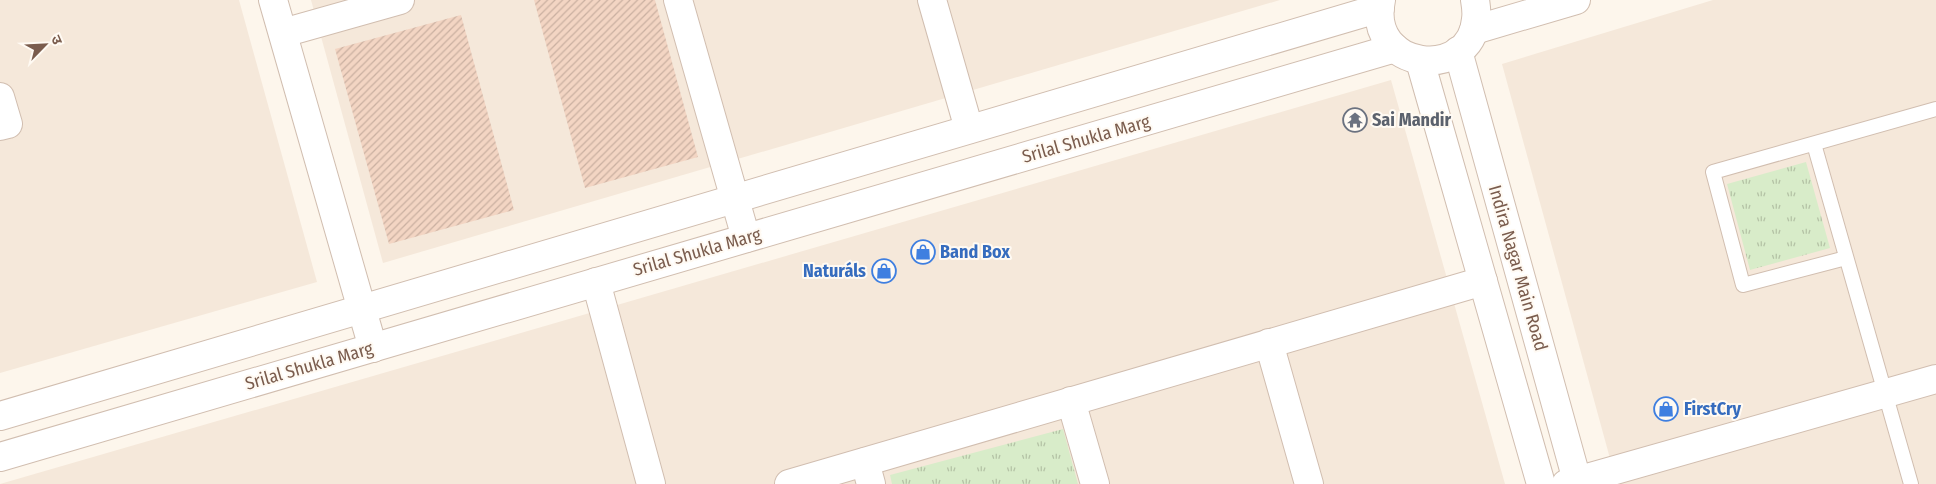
<svg xmlns="http://www.w3.org/2000/svg" width="1936" height="484" font-family="'Fira Sans Condensed','Noto Sans Devanagari',sans-serif">
<style>
.residential{fill:#f5e8da}
.park{fill:url(#park-tufts)}
.building{fill:url(#building-hatch)}
.lines{fill:none;stroke-linecap:round;stroke-linejoin:round}
.service-casing{stroke:#d1beb0;stroke-width:16}
.minor-casing{stroke:#d1beb0;stroke-width:30}
.tertiary-casing{stroke:#d1beb0;stroke-width:30}
.service{stroke:#fff;stroke-width:14}
.minor{stroke:#fff;stroke-width:28}
.tertiary{stroke:#fff;stroke-width:28}
.labels{text-anchor:middle;dominant-baseline:central;stroke-width:4;stroke-linejoin:round;paint-order:stroke}
.worship-label{font-size:18px;font-weight:bold;fill:#5b616d;stroke:#fffaf3;text-anchor:start}
.street-label{font-size:18px;fill:#7a5c4d;stroke:#fffaf3}
.shop-label{font-size:18px;font-weight:bold;fill:#366cbe;stroke:#fffaf3;text-anchor:start}
</style>
<defs>
<pattern id="park-tufts" width="24" height="20" patternUnits="userSpaceOnUse" patternTransform="scale(1.25)"><rect width="24" height="20" fill="#d8ecc9"/><path d="M3 7l-1-3M5 7V3M7 7l1-3M15 17l-1-3M17 17v-4M19 17l1-3" fill="none" stroke="#b4c2a5"/></pattern>
<pattern id="building-hatch" width="6" height="6" patternUnits="userSpaceOnUse" patternTransform="scale(1.25)"><rect width="6" height="6" fill="#f3d5c3"/><path d="M-1 1l2-2M0 6l6-6M5 7l2-2" fill="none" stroke="#cab0a1"/></pattern>
</defs>
<rect width="100%" height="100%" fill="#fdf6ec"/>
<!-- residential -->
<g class="residential">
<polygon points="0,0 239,0 317,282 0,373"/>
<polygon points="311,0 1280,0 383,263"/>
<polygon points="1713,0 1936,0 1936,484 1617,484 1502,64"/>
<polygon points="1391,80 1505,484 0,484 404,367"/>
</g>
<!-- park -->
<g class="park">
<polygon points="1806,162 1830,248 1750,270 1727,184"/>
<polygon points="1063,429 1078,484 892,484 890,475"/>
</g>
<!-- building -->
<g class="building">
<polygon points="534,0 655,0 698,157 585,188"/>
<polygon points="461,15 514,210 389,244 335,49"/>
</g>
<g class="lines">
<!-- service casing -->
<g class="service-casing">
<g id="service">
<polyline points="1814,144 1911,484"/>
<polyline points="1846,258 1743,285 1713,172 1936,109"/>
</g>
</g>
<!-- minor casing -->
<g class="minor-casing">
<g id="minor">
<polyline points="273,0 373,348"/>
<polyline points="678,0 746,238"/>
<polyline points="932,0 969,129"/>
<polyline points="283,33 400,0"/>
<polyline points="0,97 8,124 0,126"/>
<polyline points="596,282 651,484"/>
<polyline points="1269,343 1309,484"/>
<polyline points="1071,401 1095,484"/>
<polyline points="865,462 871,484"/>
<polyline points="789,484 1483,281"/>
<polyline points="1566,484 1936,379"/>
</g>
</g>
<!-- tertiary casing -->
<g class="tertiary-casing">
<g id="tertiary">
<path d="M 1381,0 C 1366,71 1471,82 1476,19 C 1477,13 1476,6 1475,0"/>
<polyline points="1474,30 1576,0"/>
<polyline points="1458,51 1578,484"/>
<polyline points="1420,61 1541,484"/>
<polyline points="0,416 1380,8"/>
<polyline points="0,457 1395,48"/>
</g>
</g>
<!-- service -->
<use href="#service" class="service"/>
<!-- minor -->
<use href="#minor" class="minor"/>
<!-- tertiary -->
<use href="#tertiary" class="tertiary"/>
</g>
<!-- icons -->
<defs>
<g id="temple-ring" transform="scale(1.25)"><circle r="9.5" fill="#fffaf3" stroke="#6b7280" stroke-width="1.5"/><path d="M0-6L5-2H3V0L6.5 2.5H4V6H1.5V3h-3V6H-4V2.5H-6.5L-3 0V-2H-5Z" fill="#6b7280"/></g>
<g id="shop-ring" transform="scale(1.25)"><circle r="9.5" fill="#fffaf3" stroke="#3f7fe0" stroke-width="1.5"/><path d="M-5-2.5h2.3a2.7 3.5 0 0 1 5.4 0H5L5.5 6h-11ZM-1.5-2.5h3a1.5 2.3 0 0 0-3 0Z" fill="#3f7fe0"/></g>
</defs>
<g fill-rule="evenodd">
<use href="#temple-ring" x="1355" y="120"/>
<use href="#shop-ring" x="923" y="252"/>
<use href="#shop-ring" x="884" y="271"/>
<use href="#shop-ring" x="1666" y="409"/>
</g>
<g class="labels">
<!-- worship labels -->
<g class="worship-label">
<text x="1372" y="120">Sai Mandir</text>
</g>
<!-- street labels -->
<g class="street-label">
<text transform="translate(1086 139) rotate(-16)">Srilal Shukla Marg</text>
<text transform="translate(697 252) rotate(-16)">Srilal Shukla Marg</text>
<text transform="translate(1518 268) rotate(74)">Indira Nagar Main Road</text>
<text transform="translate(309 366) rotate(-16)">Srilal Shukla Marg</text>
</g>
<!-- shop labels -->
<g class="shop-label">
<text x="940" y="252">Band Box</text>
<text x="866" y="271" text-anchor="end">Naturáls</text>
<text x="1684" y="409">FirstCry</text>
</g>
</g>
<!-- north arrow -->
<g transform="translate(45 45) rotate(66)" stroke="#fffaf3" stroke-width="4" paint-order="stroke">
<path d="M0-4L9 19L0 12L-9 19Z" fill="#7a5c4d"/>
<text y="-8" font-size="14" font-weight="bold" text-anchor="middle" fill="#7a5c4d">उ</text>
</g>
</svg>
